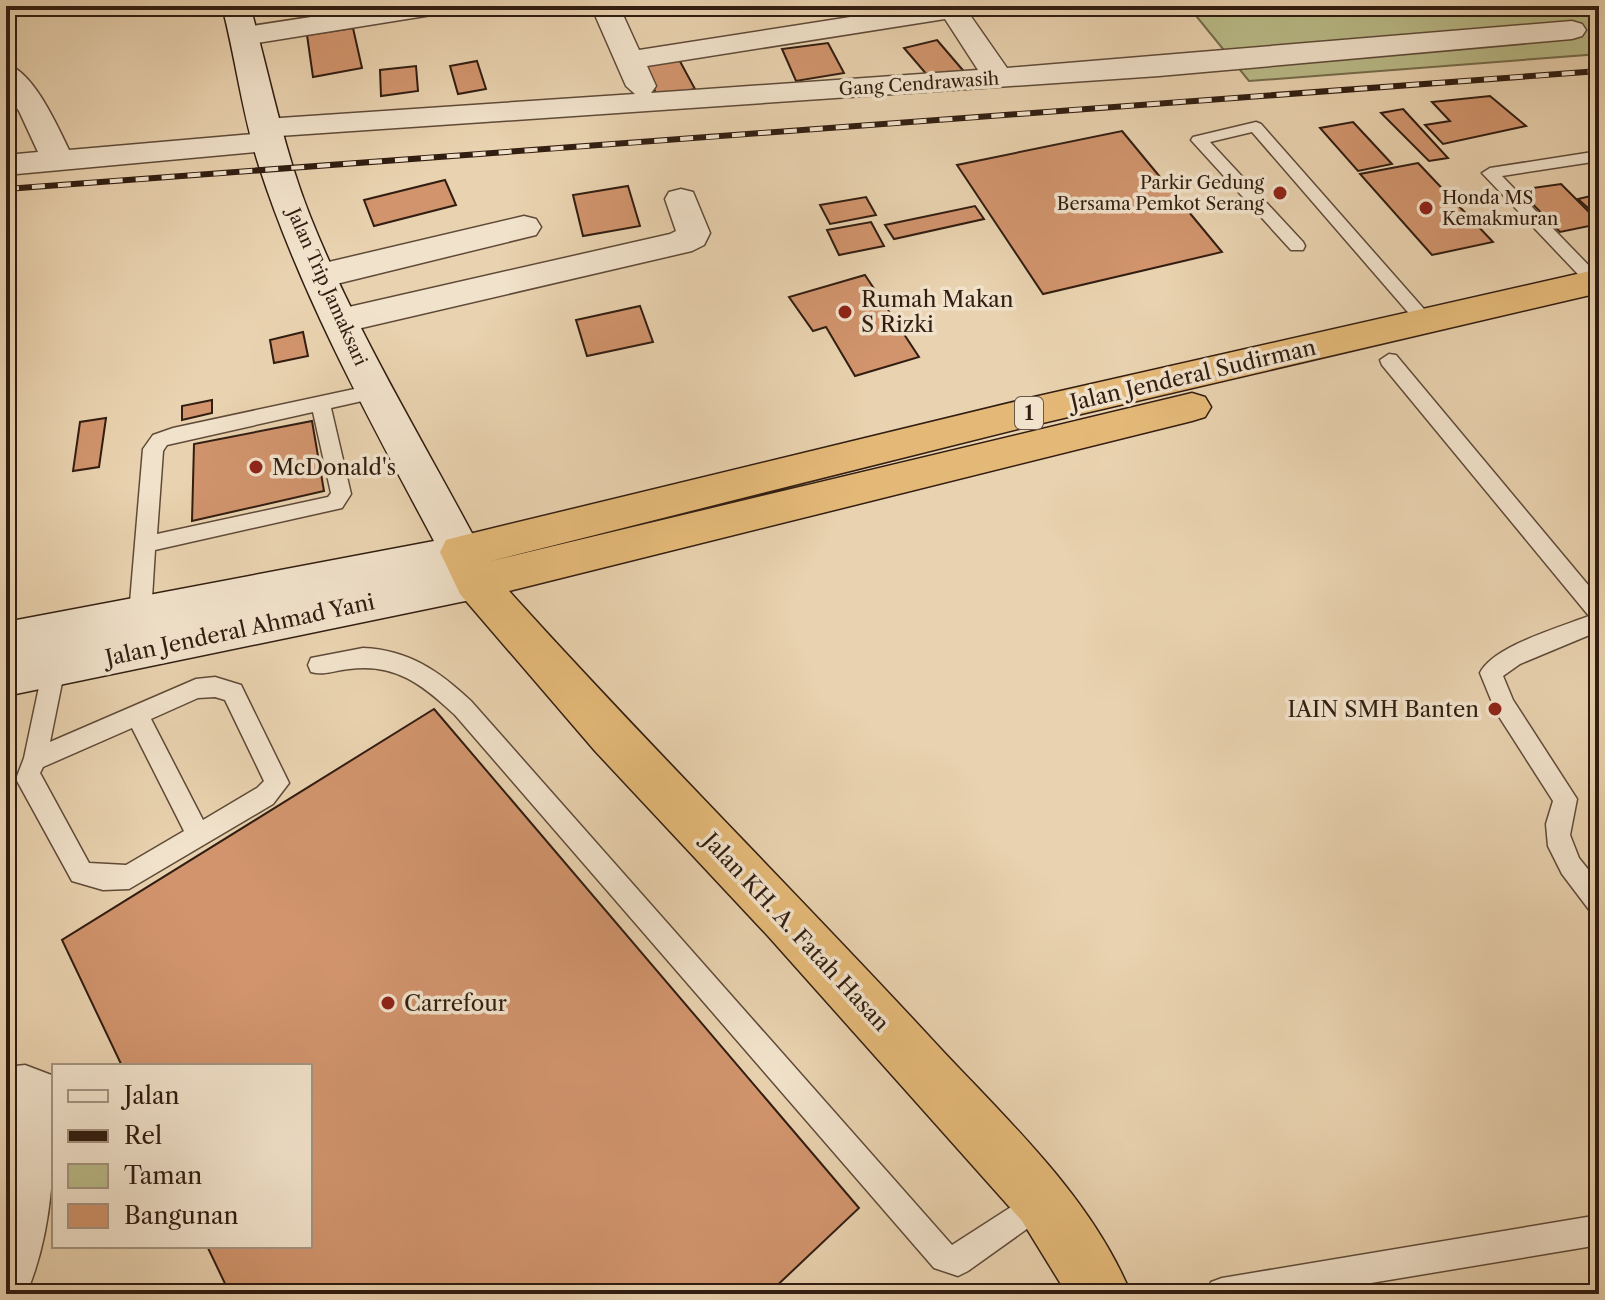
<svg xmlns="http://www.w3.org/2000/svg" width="1605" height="1300" font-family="'Libre Caslon Text',serif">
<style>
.green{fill:#b9bb88;stroke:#756c4c;stroke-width:2}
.building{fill:#d1946d;stroke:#311d11;stroke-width:2}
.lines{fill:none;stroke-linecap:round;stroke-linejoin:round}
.lane-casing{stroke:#5f4a38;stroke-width:3}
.street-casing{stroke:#5f4a38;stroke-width:3}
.secondary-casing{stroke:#311d11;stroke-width:3}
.highway-casing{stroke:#311d11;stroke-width:3}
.lane{fill:#f1e2cb;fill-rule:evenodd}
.street{fill:#f1e2cb;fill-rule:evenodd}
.secondary{fill:#f1e2cb;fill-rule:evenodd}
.highway{fill:#e4b978;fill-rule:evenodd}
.rail-casing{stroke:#311d11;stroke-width:6}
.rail{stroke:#f1e2cb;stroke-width:4;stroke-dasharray:13;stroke-linecap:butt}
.poi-dot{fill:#8f2418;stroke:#f1e2cb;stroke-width:3}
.labels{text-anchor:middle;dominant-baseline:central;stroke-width:7;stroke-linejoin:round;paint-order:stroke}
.far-street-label{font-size:18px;fill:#311d11;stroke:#f1e2cb}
.far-poi-label{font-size:18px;fill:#311d11;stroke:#f1e2cb;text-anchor:end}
.shield{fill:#f1e2cb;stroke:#6b5849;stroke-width:2}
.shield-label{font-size:20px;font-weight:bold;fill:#311d11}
.poi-label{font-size:22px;fill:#311d11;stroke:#f1e2cb;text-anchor:start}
.street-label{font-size:22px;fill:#311d11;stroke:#f1e2cb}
</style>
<rect width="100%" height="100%" fill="#e9d2af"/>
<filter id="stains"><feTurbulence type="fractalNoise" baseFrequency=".0025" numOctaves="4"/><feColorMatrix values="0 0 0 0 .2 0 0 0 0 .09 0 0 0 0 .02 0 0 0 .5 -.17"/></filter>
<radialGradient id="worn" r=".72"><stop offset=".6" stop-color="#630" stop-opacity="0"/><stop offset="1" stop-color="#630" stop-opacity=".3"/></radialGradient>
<!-- green -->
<polygon class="green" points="1188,6 1599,6 1599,54 1249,81"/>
<!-- building -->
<g class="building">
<polygon points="353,28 362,68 313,77 307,35"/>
<polygon points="937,40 967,75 934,83 904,48"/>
<polygon points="828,43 844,73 796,81 782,49"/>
<polygon points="676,54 695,89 658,97 640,61"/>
<polygon points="477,61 486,89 458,94 450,66"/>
<polygon points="416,66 418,91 381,96 380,70"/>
<polygon points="1490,96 1526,126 1443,144 1425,125 1450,121 1432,102"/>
<polygon points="1403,109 1448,158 1429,161 1381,113"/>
<polygon points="1353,122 1392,164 1358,171 1320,128"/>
<polygon points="1122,131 1222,252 1043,294 957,165"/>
<polygon points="1418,163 1493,242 1432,255 1360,174"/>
<polygon points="445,180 456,205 374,226 364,200"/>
<polygon points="1561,184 1599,222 1599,224 1560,232 1519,190"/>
<polygon points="628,186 640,226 583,236 573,195"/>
<polygon points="1599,194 1599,218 1578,199"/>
<polygon points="866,197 876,215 830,224 820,205"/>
<polygon points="975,206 984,219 894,239 885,225"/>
<polygon points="871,222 884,246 839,255 827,230"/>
<polygon points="865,275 919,357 855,376 826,327 813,331 789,297"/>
<polygon points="640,306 653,342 587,356 576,320"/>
<polygon points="303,332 308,356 274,363 270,340"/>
<polygon points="212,400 212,413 182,420 182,406"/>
<polygon points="106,418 99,467 73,471 80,422"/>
<polygon points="312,421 324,491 192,521 194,444"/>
<polygon points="434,709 859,1208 768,1294 230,1294 207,1246 310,1246 310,1066 122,1066 62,940"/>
</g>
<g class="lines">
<!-- lane casing -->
<g class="lane-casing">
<g id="lane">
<polygon points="1256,122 1261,124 1431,317 1434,321 1431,325 1419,325 1252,132 1210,142 1303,242 1305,246 1303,250 1291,250 1191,140 1193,137"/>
<polygon points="1599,151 1599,161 1502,176 1599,276 1599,292 1593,290 1482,173 1490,168"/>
<path d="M 1389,354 L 1396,355 L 1599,598 L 1599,631 L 1520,664 L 1503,676 L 1513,700 L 1577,799 L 1570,835 L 1579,858 L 1599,883 L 1599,914 L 1590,911 L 1562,874 L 1548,846 L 1546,824 L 1553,801 L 1496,712 L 1480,673 C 1493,646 1561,627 1589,616 L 1382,365 L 1380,360 Z"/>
<path d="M 373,385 L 382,392 L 380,397 L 331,408 L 351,494 L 342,508 L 155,550 L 151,614 L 148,620 L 140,623 L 132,620 L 129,614 L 143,449 L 153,435 L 173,428 ZM 313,412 L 331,493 L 328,497 L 157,534 L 163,451 L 167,445 Z"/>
<path d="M 363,648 C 409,650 439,671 471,701 L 952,1245 L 1042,1187 L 1052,1191 L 1056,1201 L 1052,1211 L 968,1271 L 958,1276 L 934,1268 L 455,715 C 422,684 395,663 349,669 C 336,670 324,676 311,672 L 308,665 L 311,658 Z"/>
<path d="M 54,659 L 62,661 L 65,668 L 50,742 L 196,679 L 215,677 L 241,685 L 289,783 L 273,804 L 129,889 L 103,890 L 72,881 L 16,779 L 24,758 L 43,668 L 46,661 ZM 215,697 L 225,700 L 264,781 L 257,788 L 203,820 L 151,719 L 198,698 ZM 132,728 L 184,831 L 126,865 L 89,863 L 40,773 L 43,767 Z"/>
<polygon points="1599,1215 1599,1245 1305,1294 1207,1293 1211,1282 1222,1278"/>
</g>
</g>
<!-- street casing -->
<g class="street-casing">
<g id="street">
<polygon points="383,6 452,6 448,12 438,14 245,45 235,42 231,36 235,30 245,27"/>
<path d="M 591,6 L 619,6 L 639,50 L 921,6 L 989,6 L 985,12 L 970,15 L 1007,68 L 1572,21 L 1582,24 L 1586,30 L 1582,36 L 1572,39 L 1159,76 L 279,136 L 283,142 L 278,149 L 267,151 L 6,175 L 6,155 L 38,152 L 19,111 L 6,93 L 6,64 C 33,71 57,125 69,150 L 253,134 L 249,128 L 254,121 L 265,119 L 635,94 L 626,86 ZM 945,19 L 978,70 L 651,93 L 656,86 L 647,66 Z"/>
<polygon points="681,189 693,192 710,233 704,245 692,251 340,333 327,330 322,321 327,312 340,309 670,234 676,231 665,199 669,192"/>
<polygon points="524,216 536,219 541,227 536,235 320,288 308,284 303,276 308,268 320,264"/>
<path d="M 25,1065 L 54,1076 C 54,1149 56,1223 27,1292 L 6,1294 L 6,1142 L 11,1122 L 6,1123 L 6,1067 Z"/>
</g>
</g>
<!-- secondary casing -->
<g class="secondary-casing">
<path id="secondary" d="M 222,6 L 250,6 C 270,77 283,148 310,216 C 357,334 423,440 482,552 L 476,564 L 467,567 L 475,565 L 490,570 L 496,582 L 490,594 L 475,599 L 6,696 L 6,622 L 434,541 C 369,419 302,298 259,166 C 242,114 236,59 222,6 Z"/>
</g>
<!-- highway casing -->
<g class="highway-casing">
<path id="highway" d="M 1599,269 L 1599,293 L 1034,425 L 487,562 L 1192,393 L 1205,397 L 1211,407 L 1205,417 L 1192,421 L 509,591 C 645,742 789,885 927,1034 C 1000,1114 1089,1192 1131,1294 L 1067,1294 L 1022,1221 L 768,936 L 595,751 L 460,594 L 440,552 L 446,540 L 461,536 L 1034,397 Z"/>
</g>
<!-- lane -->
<use href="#lane" class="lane"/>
<!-- street -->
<use href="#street" class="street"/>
<!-- secondary -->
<use href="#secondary" class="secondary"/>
<!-- highway -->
<use href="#highway" class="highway"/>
<!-- rail casing -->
<g class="rail-casing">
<polyline id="rail" points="6,189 1599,71"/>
</g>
<!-- rail -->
<use href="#rail" class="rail"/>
</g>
<!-- markers -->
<g class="poi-dot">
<circle cx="1280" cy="193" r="8"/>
<circle cx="1426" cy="208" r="8"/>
<circle cx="845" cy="312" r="8"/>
<circle cx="256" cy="467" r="8"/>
<circle cx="1495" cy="709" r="8"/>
<circle cx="388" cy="1003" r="8"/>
</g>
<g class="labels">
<!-- far-street labels -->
<g class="far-street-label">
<text transform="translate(919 84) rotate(-4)">Gang Cendrawasih</text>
<text transform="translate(327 287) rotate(66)">Jalan Trip Jamaksari</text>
</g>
<!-- far-poi labels -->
<g class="far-poi-label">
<text x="1264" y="183">Parkir Gedung<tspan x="1264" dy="21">Bersama Pemkot Serang</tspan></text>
<text x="1442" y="198" text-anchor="start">Honda MS<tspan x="1442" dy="21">Kemakmuran</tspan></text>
</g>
<!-- shield labels -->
<rect class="shield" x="1015" y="397" width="28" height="32" rx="6"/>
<g class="shield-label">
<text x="1029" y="413">1</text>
</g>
<!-- poi labels -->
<g class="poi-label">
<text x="861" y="299">Rumah Makan<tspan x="861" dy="25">S Rizki</tspan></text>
<text x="272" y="467">McDonald's</text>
<text x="1479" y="709" text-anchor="end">IAIN SMH Banten</text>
<text x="404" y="1003">Carrefour</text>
</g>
<!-- street labels -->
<g class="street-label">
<text transform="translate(1193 375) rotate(-13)">Jalan Jenderal Sudirman</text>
<text transform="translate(240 630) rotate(-12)">Jalan Jenderal Ahmad Yani</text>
<text transform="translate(796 932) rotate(47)">Jalan KH. A. Fatah Hasan</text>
</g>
</g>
<!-- margin -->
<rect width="1605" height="1300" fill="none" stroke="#e9d2af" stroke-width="32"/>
<rect x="8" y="8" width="1589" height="1284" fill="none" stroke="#311d11" stroke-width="4"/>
<rect x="16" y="16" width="1573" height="1268" fill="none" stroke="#311d11" stroke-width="2"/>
<!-- legend -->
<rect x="52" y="1064" width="260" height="184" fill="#f1e2cb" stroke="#a49381" stroke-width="2"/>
<rect x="68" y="1090" width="40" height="12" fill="#f1e2cb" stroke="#a49381" stroke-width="2"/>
<text x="124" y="1104" font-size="24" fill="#311d11">Jalan</text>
<rect x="68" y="1130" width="40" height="12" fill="#311d11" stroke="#a49381" stroke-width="2"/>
<text x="124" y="1144" font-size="24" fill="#311d11">Rel</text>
<rect x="68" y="1164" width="40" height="24" fill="#b9bb88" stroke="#a49381" stroke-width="2"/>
<text x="124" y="1184" font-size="24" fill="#311d11">Taman</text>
<rect x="68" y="1204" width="40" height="24" fill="#d1946d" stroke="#a49381" stroke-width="2"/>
<text x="124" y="1224" font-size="24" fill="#311d11">Bangunan</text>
<rect width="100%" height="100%" filter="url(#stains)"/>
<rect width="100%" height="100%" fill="url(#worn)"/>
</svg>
